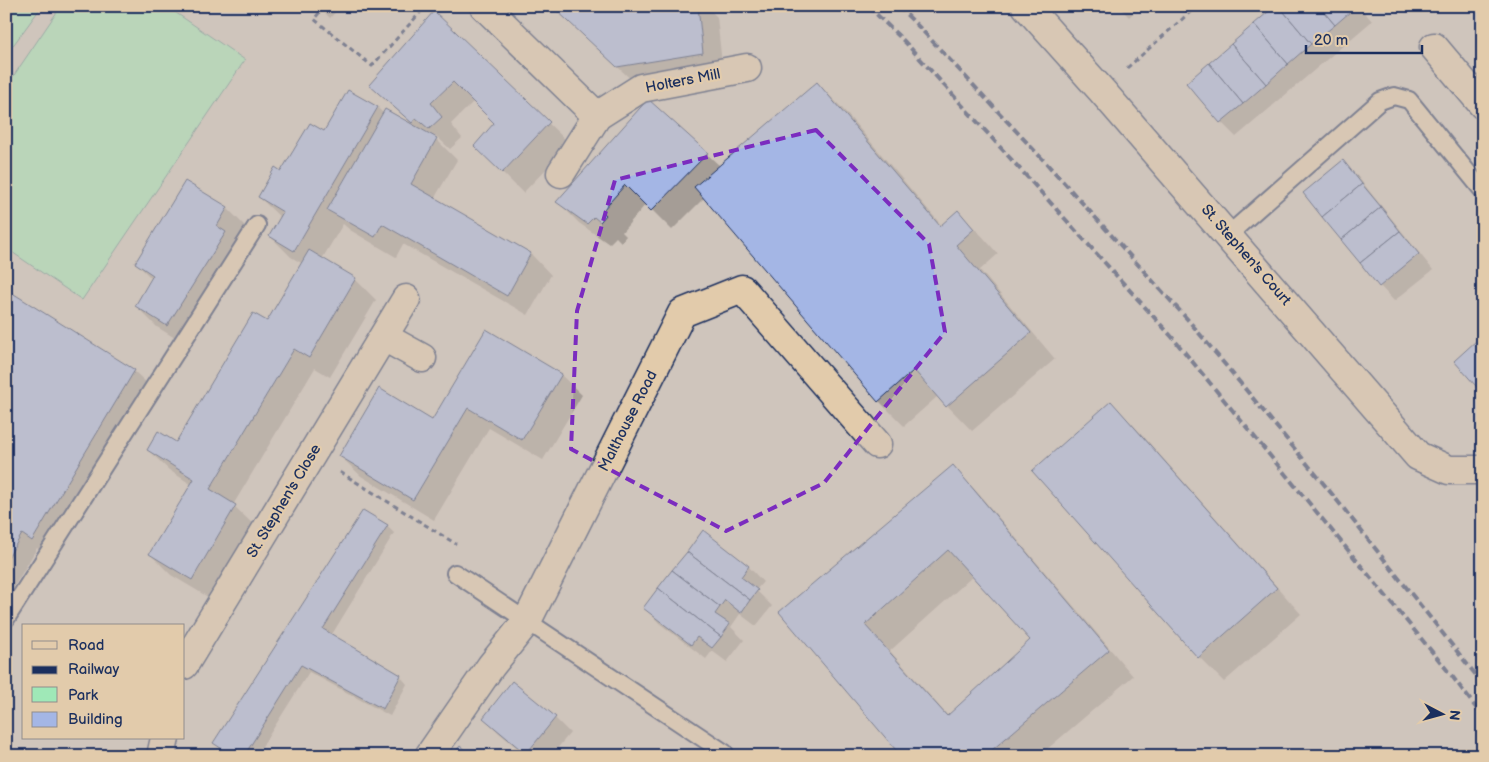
<svg xmlns="http://www.w3.org/2000/svg" width="1489" height="762" font-family="'Balsamiq Sans',sans-serif">
<style>
.green{fill:#9fe8b7;stroke:#5d8c8a}
.shadow{fill:#0003;fill-rule:evenodd}
.building{fill:#a4b6e5;stroke:#1b2f5e;fill-rule:evenodd}
.lines{fill:none;stroke-linecap:round;stroke-linejoin:round}
.service-casing{stroke:#1b2f5e;stroke-width:20}
.minor-casing{stroke:#1b2f5e;stroke-width:31}
.path{stroke:#1b2f5e;stroke-width:3;stroke-dasharray:5 4;stroke-linecap:butt}
.service{stroke:#e2cbab;stroke-width:16}
.minor{stroke:#e2cbab;stroke-width:28}
.rail{stroke:#1b2f5e;stroke-width:4;stroke-dasharray:8 4;stroke-linecap:butt}
.marked{fill:none;stroke:#7b2cbf;stroke-width:4;stroke-dasharray:10 6;stroke-linejoin:round}
.labels{text-anchor:middle;dominant-baseline:central;stroke-width:4.5;stroke-linejoin:round;paint-order:stroke}
.street-label{font-size:15px;fill:#1b2f5e;stroke:#e2cbab}
</style>
<rect width="100%" height="100%" fill="#cfc5bc"/>
<filter id="ink" filterUnits="userSpaceOnUse"><feTurbulence type="fractalNoise" baseFrequency=".02" numOctaves="2"/><feDisplacementMap in="SourceGraphic" scale="10" xChannelSelector="R" yChannelSelector="G"/><feConvolveMatrix kernelMatrix="1 2 1 2 8 2 1 2 1" color-interpolation-filters="sRGB"/></filter>
<g filter="url(#ink)">
<!-- green -->
<g class="green">
<polygon points="6,6 42,6 6,55"/>
<polygon points="61,6 166,6 245,60 82,300 6,248 6,87"/>
</g>
<!-- shadow -->
<g class="shadow">
<polygon points="318,6 341,6 330,18"/>
<polygon points="553,6 706,6 717,17 723,73 639,87"/>
<polygon points="1118,6 1141,6 1129,17"/>
<polygon points="1277,6 1359,6 1372,21 1236,137 1221,122 1188,83"/>
<polygon points="434,13 570,144 523,193 476,146 496,123 474,101 451,124 462,138 450,149 435,135 434,137 457,160 434,199 531,254 551,275 528,315 403,244 396,257 350,230 343,224 322,259 355,279 376,300 330,377 315,368 233,505 256,527 213,600 171,575 150,554 192,485 169,470 148,450 176,444 267,323 303,264 291,257 270,236 281,218 259,197 282,173 324,133 349,91 378,108 384,114 413,125 371,85"/>
<polygon points="817,83 842,108 942,226 958,212 983,237 998,254 980,270 1055,359 972,431 938,396 904,426 879,401 705,197 672,230 646,204 622,232 626,236 621,242 616,237 609,244 579,223 558,202 649,101 720,166"/>
<polygon points="1343,162 1358,177 1433,270 1394,301 1380,286"/>
<polygon points="186,183 227,208 248,229 188,346 157,327 136,306 152,279 136,263"/>
<polygon points="6,291 134,371 149,385 47,555 37,548 6,600"/>
<polygon points="486,330 561,375 582,395 543,460 489,428 434,520 361,476 340,456 433,421"/>
<polygon points="1111,403 1136,428 1301,614 1224,682 1199,657 1034,471"/>
<path d="M 952,467 L 977,492 L 1133,676 L 1039,756 L 902,756 L 781,612 ZM 973,576 L 1031,641 L 948,716 L 890,651 Z"/>
<polygon points="387,526 394,533 331,636 400,676 407,684 390,716 309,672 256,756 231,756 222,750 215,743"/>
<polygon points="703,532 749,567 763,582 756,590 772,606 756,626 740,614 731,627 744,640 727,662 712,651 706,659 659,623 645,608"/>
<polygon points="513,683 555,718 570,733 551,756 527,756 499,733 484,718"/>
</g>
<!-- building -->
<g class="building">
<polygon points="552,6 698,6 703,53 617,67"/>
<polygon points="1275,6 1279,6 1311,44 1288,64 1254,24"/>
<polygon points="1279,6 1319,6 1335,25 1311,44"/>
<polygon points="1319,6 1357,6 1335,25"/>
<polygon points="434,11 550,122 502,173 474,146 494,123 453,82 431,103 442,117 429,129 416,118 412,123 369,85"/>
<polygon points="1254,24 1288,64 1266,84 1231,44"/>
<polygon points="1231,44 1266,84 1243,104 1209,63"/>
<polygon points="1209,63 1243,104 1220,123 1186,83"/>
<polygon points="817,82 940,226 958,210 974,229 956,245 1031,333 946,407 914,370 878,402 694,187"/>
<polygon points="348,90 378,107 294,251 269,236 283,212 258,197 275,167 281,171 310,123 324,131"/>
<polygon points="648,99 708,153 651,211 625,185 602,211 606,215 600,222 594,217 587,224 556,202"/>
<polygon points="385,109 437,138 411,184 531,253 507,296 382,224 375,237 327,210"/>
<polygon points="1343,160 1362,184 1322,217 1303,193"/>
<polygon points="185,181 228,207 217,226 226,232 167,326 135,306 153,275 135,263"/>
<polygon points="1362,184 1381,207 1341,240 1322,217"/>
<polygon points="1381,207 1400,231 1360,263 1341,240"/>
<polygon points="1400,231 1419,254 1379,287 1360,263"/>
<polygon points="309,250 356,278 309,358 294,349 210,489 236,505 192,580 149,554 194,479 147,450 158,431 176,442 253,313 267,321"/>
<polygon points="6,289 135,370 32,541 22,534 6,561"/>
<polygon points="486,329 562,374 522,440 468,408 413,500 339,456 379,388 432,420"/>
<polygon points="1483,335 1483,348 1476,341"/>
<polygon points="1476,341 1483,348 1483,394 1454,361"/>
<polygon points="1111,401 1277,588 1198,658 1032,471"/>
<path d="M 953,465 L 1109,650 L 985,756 L 901,756 L 779,612 ZM 948,550 L 1030,640 L 947,716 L 865,625 Z"/>
<polygon points="363,510 388,525 323,629 401,675 383,709 301,665 244,756 233,756 213,743"/>
<polygon points="703,530 749,566 741,577 758,590 750,600 687,552"/>
<polygon points="687,552 750,600 741,613 725,600 720,607 672,570"/>
<polygon points="672,570 720,607 715,614 730,624 721,637 658,588"/>
<polygon points="658,588 721,637 712,648 697,637 691,645 643,608"/>
<polygon points="512,681 556,717 526,754 483,718"/>
<polygon points="460,746 472,756 451,756"/>
</g>
<g class="lines">
<!-- service casing -->
<g class="service-casing">
<g id="service">
<polyline points="1228,235 1380,101 1394,96 1409,100 1483,191"/>
<polyline points="455,573 725,753"/>
<polyline points="6,619 257,225"/>
</g>
</g>
<!-- minor casing -->
<g class="minor-casing">
<g id="minor">
<polyline points="484,6 597,116 561,173"/>
<polyline points="1026,6 1102,91 1418,456 1449,470 1483,470"/>
<polyline points="1434,47 1483,105"/>
<polyline points="597,116 641,88 747,68"/>
<polyline points="384,337 422,358"/>
<polyline points="184,665 406,299"/>
<polyline points="161,756 165,738"/>
<polyline points="429,756 491,666 527,621 682,313 742,289 877,444"/>
</g>
</g>
<!-- path -->
<g class="path">
<polyline points="325,6 314,19 372,66 426,6"/>
<polyline points="1127,68 1197,6"/>
<polyline points="340,472 456,544"/>
</g>
<!-- service -->
<use href="#service" class="service"/>
<!-- minor -->
<use href="#minor" class="minor"/>
<!-- rail -->
<g class="rail">
<polyline points="868,6 905,42 1172,337 1452,676 1483,717"/>
<polyline points="898,6 921,29 1047,164 1189,321 1332,494 1483,684"/>
</g>
</g>
</g>
<!-- marked area -->
<path d="M0 0H1489V762H0ZM 816,130 L 929,244 L 945,332 L 824,483 L 726,531 L 571,449 L 577,311 L 615,180 Z" fill="#cfc5bc" fill-opacity=".55" fill-rule="evenodd"/>
<path class="marked" d="M 816,130 L 929,244 L 945,332 L 824,483 L 726,531 L 571,449 L 577,311 L 615,180 Z"/>
<g class="labels">
<!-- street labels -->
<g class="street-label">
<text transform="translate(683 81) rotate(-11)">Holters Mill</text>
<text transform="translate(1246 255) rotate(49)">St. Stephen's Court</text>
<text transform="translate(628 421) rotate(-63)">Malthouse Road</text>
<text transform="translate(284 501) rotate(-59)">St. Stephen's Close</text>
</g>
</g>
<!-- margin -->
<rect width="1489" height="762" fill="none" stroke="#e2cbab" stroke-width="25"/>
<rect x="12" y="12" width="1464" height="737" fill="none" stroke="#1b2f5e" stroke-width="2" filter="url(#ink)"/>
<!-- legend -->
<rect x="22" y="624" width="162" height="115" fill="#e2cbab" stroke="#928d8c"/>
<rect x="32" y="641" width="25" height="8" fill="#e2cbab" stroke="#928d8c"/>
<text x="68" y="650" font-size="15" fill="#1b2f5e">Road</text>
<rect x="32" y="666" width="25" height="8" fill="#1b2f5e" stroke="#928d8c"/>
<text x="68" y="674" font-size="15" fill="#1b2f5e">Railway</text>
<rect x="32" y="687" width="25" height="15" fill="#9fe8b7" stroke="#928d8c"/>
<text x="68" y="700" font-size="15" fill="#1b2f5e">Park</text>
<rect x="32" y="712" width="25" height="15" fill="#a4b6e5" stroke="#928d8c"/>
<text x="68" y="724" font-size="15" fill="#1b2f5e">Building</text>
<!-- north arrow -->
<g transform="translate(1442 714) rotate(96)" stroke="#e2cbab" stroke-width="4" paint-order="stroke">
<path d="M0-4L9 19L0 12L-9 19Z" fill="#1b2f5e"/>
<text y="-8" font-size="14" font-weight="bold" text-anchor="middle" fill="#1b2f5e">N</text>
</g>
<!-- scale -->
<path d="M1306 45v8h116v-8" fill="none" stroke="#1b2f5e" stroke-width="2.5"/>
<text x="1314" y="45" font-size="15" fill="#1b2f5e" stroke="#e2cbab" stroke-width="4" paint-order="stroke">20 m</text>
</svg>
